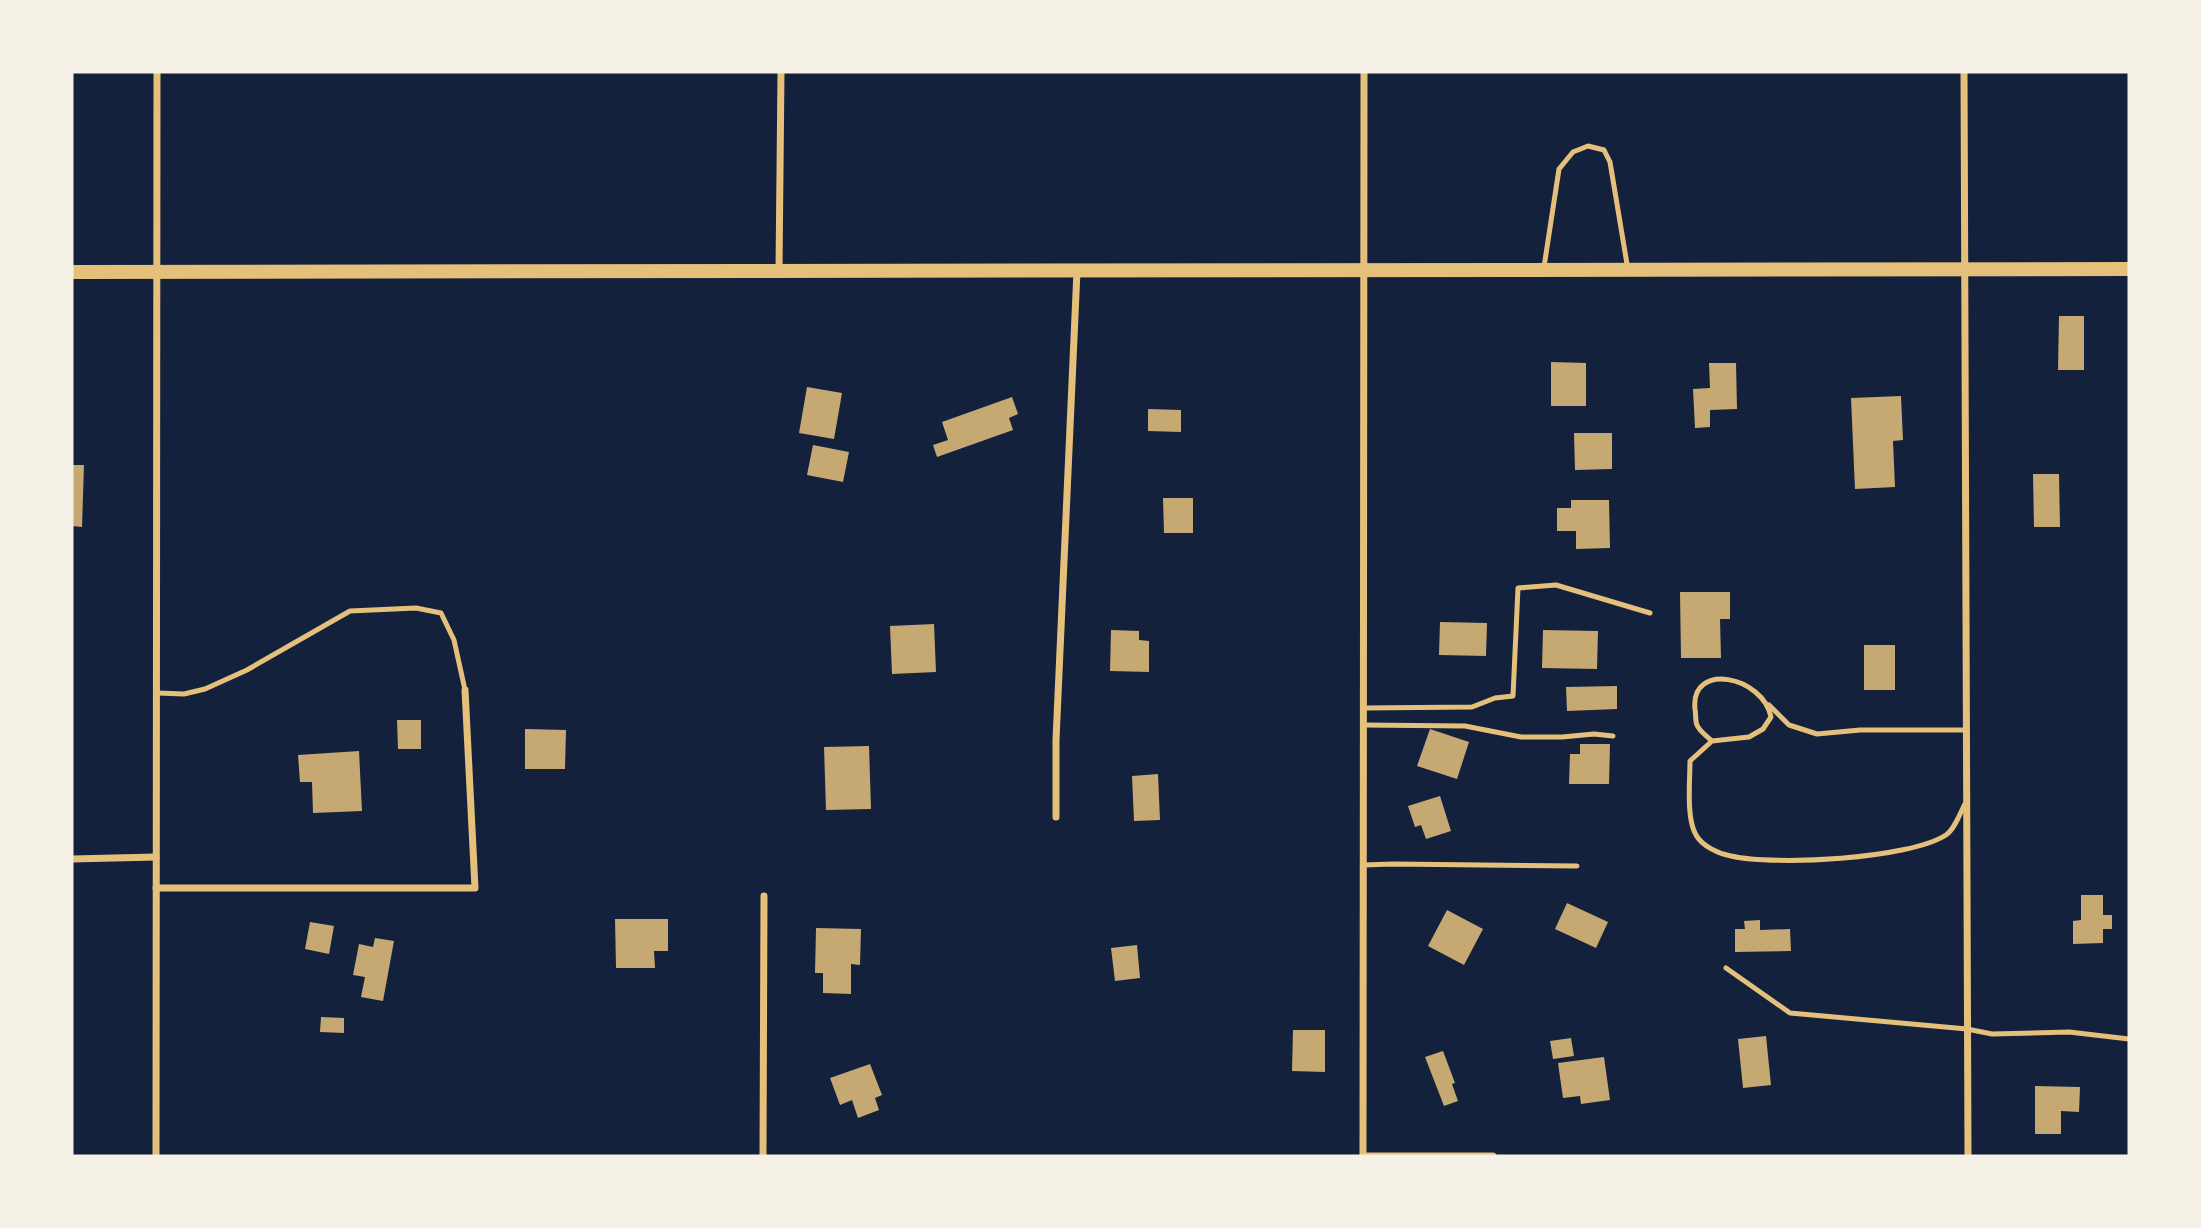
<svg xmlns="http://www.w3.org/2000/svg" width="2201" height="1228" font-family="'IBM Plex Sans',sans-serif">
<style>
.building{fill:#c6a872}
.lines{fill:none;stroke-linecap:round;stroke-linejoin:round}
.service{stroke:#e5c07b;stroke-width:5}
.minor{stroke:#e5c07b;stroke-width:7}
.secondary{stroke:#e5c07b;stroke-width:14}
</style>
<rect width="100%" height="100%" fill="#14213d"/>
<!-- building -->
<g class="building">
<polygon points="2059,316 2084,316 2084,370 2058,370"/>
<polygon points="1551,362 1586,363 1586,406 1551,406"/>
<polygon points="1709,363 1736,363 1737,409 1710,410 1710,427 1695,428 1693,389 1710,388"/>
<polygon points="807,387 842,393 834,439 799,433"/>
<polygon points="1901,396 1903,440 1893,441 1895,487 1855,489 1851,398"/>
<polygon points="1012,397 1018,414 1009,418 1013,430 937,457 933,445 948,440 942,422"/>
<polygon points="1148,409 1181,410 1181,432 1148,431"/>
<polygon points="1574,433 1612,433 1612,469 1575,470"/>
<polygon points="813,445 849,452 843,482 807,475"/>
<polygon points="72,465 84,465 82,527 72,526"/>
<polygon points="2033,474 2059,474 2060,527 2034,527"/>
<polygon points="1163,498 1193,498 1193,533 1164,533"/>
<polygon points="1571,500 1609,500 1610,548 1576,549 1576,531 1557,531 1557,508 1571,508"/>
<polygon points="1680,592 1730,592 1730,619 1720,619 1721,658 1681,658"/>
<polygon points="1440,622 1487,623 1486,656 1439,655"/>
<polygon points="934,624 936,672 892,674 890,626"/>
<polygon points="1111,630 1139,631 1139,640 1149,641 1149,672 1110,671"/>
<polygon points="1543,630 1598,631 1597,669 1542,668"/>
<rect x="1864" y="645" width="31" height="45"/>
<polygon points="1617,686 1617,709 1567,711 1566,687"/>
<polygon points="397,720 421,720 421,749 398,749"/>
<polygon points="525,729 566,730 565,769 525,769"/>
<polygon points="1430,729 1469,742 1457,779 1417,766"/>
<polygon points="1580,744 1610,744 1609,784 1569,784 1570,754 1580,754"/>
<polygon points="869,746 871,809 826,810 824,747"/>
<polygon points="359,751 362,811 313,813 312,782 300,782 298,755"/>
<polygon points="1158,774 1160,820 1134,821 1132,776"/>
<polygon points="1440,796 1451,831 1426,839 1421,825 1415,827 1408,806"/>
<polygon points="2081,895 2103,895 2103,915 2112,915 2112,929 2103,929 2103,943 2073,944 2073,921 2081,920"/>
<polygon points="1567,903 1608,922 1596,948 1555,929"/>
<polygon points="1447,910 1483,929 1464,965 1428,946"/>
<polygon points="615,919 668,919 668,951 654,951 655,968 616,968"/>
<polygon points="1760,920 1760,930 1790,929 1791,951 1735,952 1735,929 1745,929 1744,921"/>
<polygon points="310,922 334,926 329,954 305,949"/>
<polygon points="816,928 861,929 860,965 851,964 851,994 823,993 823,973 815,973"/>
<polygon points="375,938 394,941 383,1001 361,997 365,977 353,975 359,944 373,947"/>
<polygon points="1137,945 1140,978 1115,981 1111,948"/>
<polygon points="321,1017 344,1018 344,1033 320,1032"/>
<polygon points="1293,1030 1325,1030 1325,1072 1292,1071"/>
<polygon points="1766,1036 1771,1085 1743,1088 1738,1039"/>
<polygon points="1571,1038 1574,1056 1553,1059 1550,1041"/>
<polygon points="1443,1051 1455,1083 1452,1084 1458,1101 1444,1106 1425,1057"/>
<polygon points="1604,1057 1610,1100 1581,1104 1580,1096 1563,1098 1558,1063"/>
<polygon points="870,1064 882,1095 875,1098 879,1110 858,1118 852,1100 840,1105 830,1078"/>
<polygon points="2035,1086 2080,1087 2079,1112 2061,1111 2061,1134 2035,1134"/>
</g>
<g class="lines">
<!-- service -->
<g class="service">
<polyline points="1544,267 1559,169 1573,152 1588,146 1604,150 1610,162 1628,270"/>
<polyline points="157,693 184,694 205,689 247,670 350,611 416,608 441,613 454,640 465,690"/>
<polyline points="1769,705 1789,725 1817,734 1860,730 1967,730"/>
<polyline points="1364,708 1472,707 1495,698 1513,696 1518,588 1556,585 1650,613"/>
<polyline points="1364,725 1465,726 1521,737 1562,737 1594,734 1613,736"/>
<path d="M 1712,741 C 1708,737 1699,731 1697,725 C 1695,721 1696,713 1695,709 C 1690,661 1763,676 1771,717 L 1763,729 L 1749,737 L 1712,741 L 1690,761 C 1690,781 1686,818 1696,835 C 1702,846 1719,854 1731,856 C 1775,866 1909,859 1946,835 C 1955,829 1960,813 1965,804"/>
<polyline points="1363,865 1393,864 1577,866"/>
<polyline points="1726,968 1790,1013 1967,1029 1992,1034 2069,1032 2129,1039"/>
</g>
<!-- minor -->
<g class="minor">
<polyline points="1964,72 1968,1156"/>
<polyline points="779,271 781,72"/>
<polyline points="1056,817 1056,740 1077,271"/>
<polyline points="72,859 156,857"/>
<polyline points="156,888 475,888 465,690"/>
<polyline points="156,1156 157,72"/>
<polyline points="763,1156 764,896"/>
<polyline points="1363,1156 1364,72"/>
<polyline points="1363,1156 1493,1156"/>
</g>
<!-- secondary -->
<polyline class="secondary" points="72,272 2129,269"/>
</g>
<!-- border -->
<rect width="2201" height="1228" fill="none" stroke="#f6f1e7" stroke-width="147"/>
</svg>
